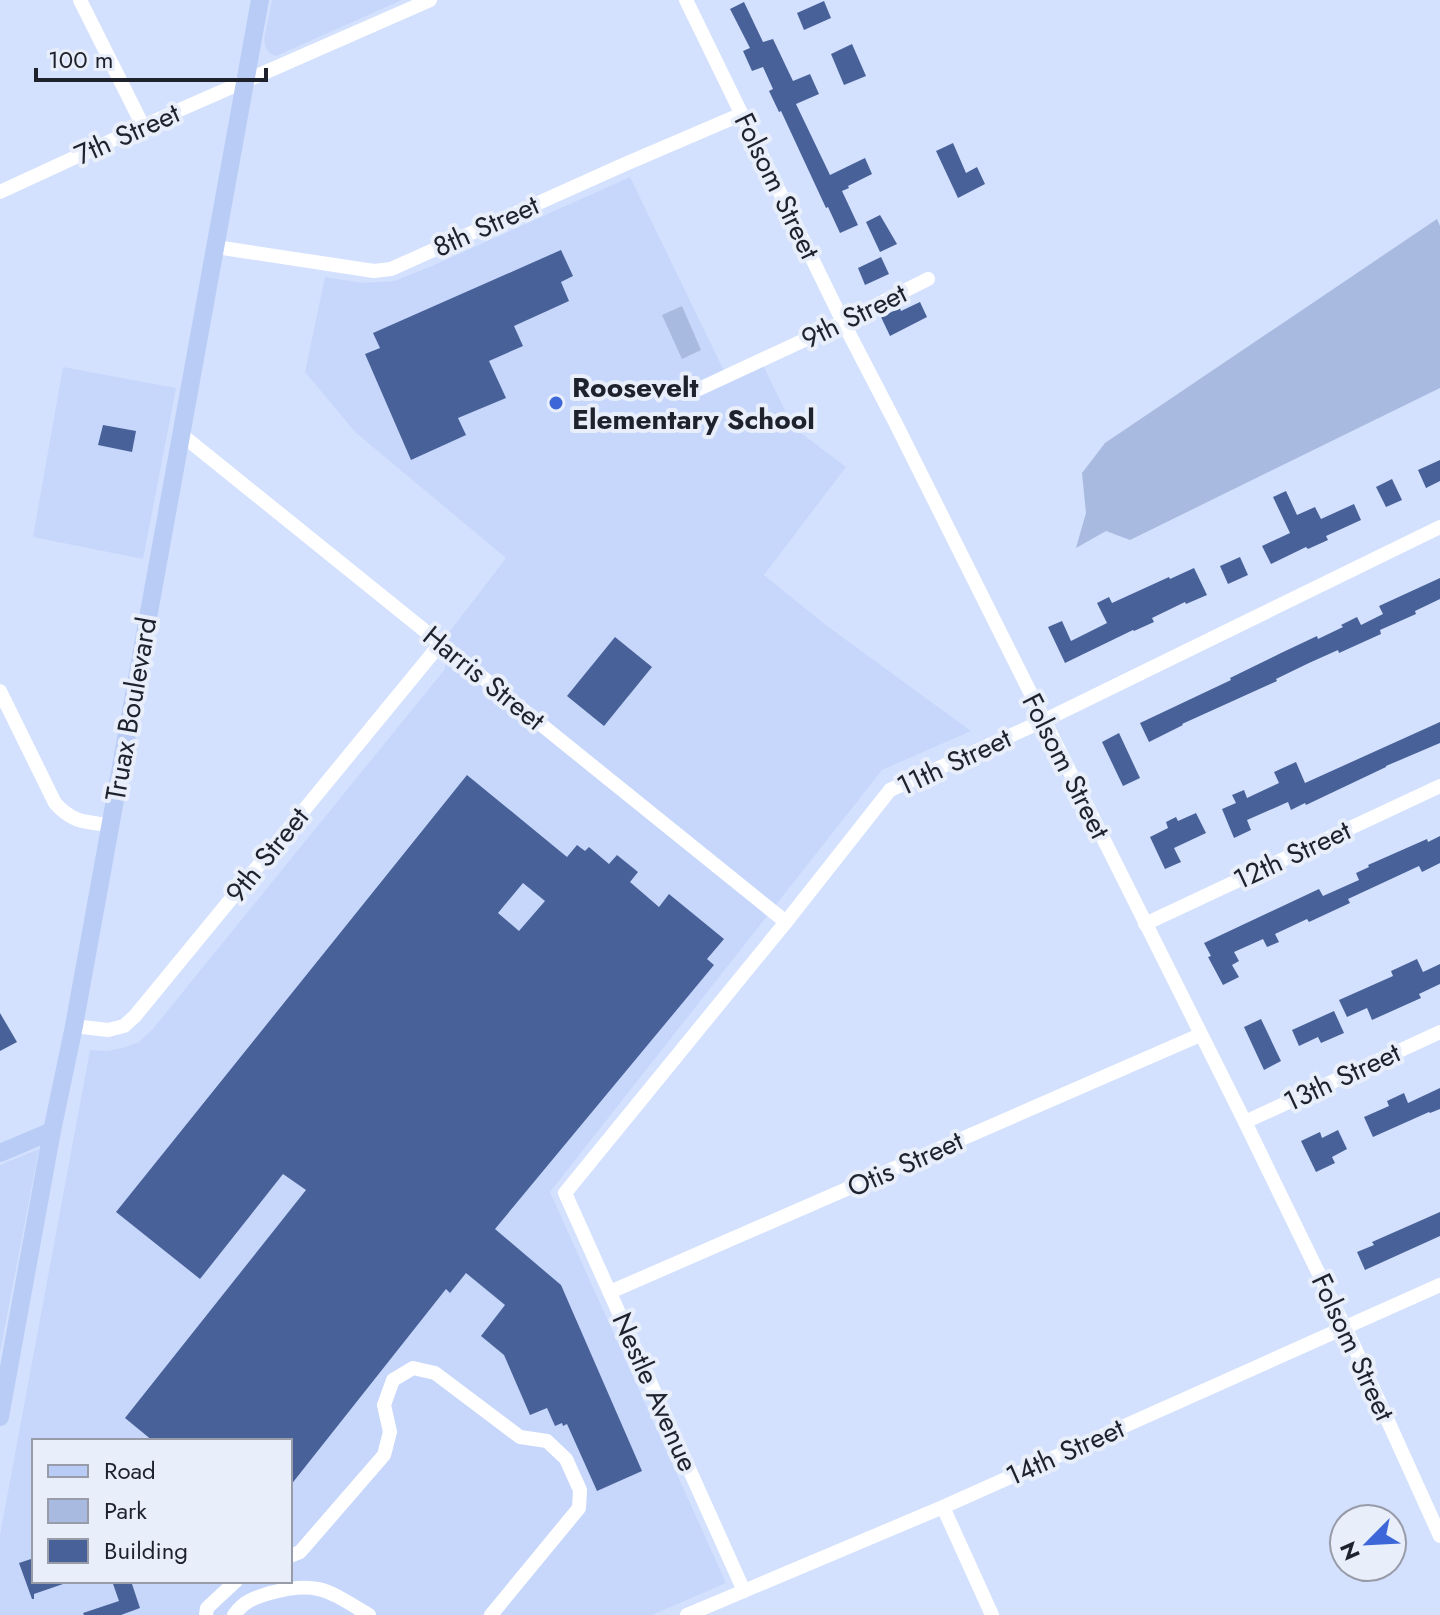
<svg xmlns="http://www.w3.org/2000/svg" width="1440" height="1615" font-family="Jost,sans-serif">
<style>
.built{fill:#c7d7fb;fill-rule:evenodd}
.green{fill:#a8bae0}
.building{fill:#486199;fill-rule:evenodd}
.lines{fill:none;stroke-linecap:round;stroke-linejoin:round}
.minor{stroke:#fff;stroke-width:14}
.major{stroke:#b9ccf6;stroke-width:18}
.poi-dot{fill:#3d67d8;stroke:#e8eefa;stroke-width:3}
.labels{text-anchor:middle;dominant-baseline:central;stroke-width:8;stroke-linejoin:round;paint-order:stroke}
.street-label{font-size:28px;fill:#1e222d;stroke:#e8eefa}
.poi-label{font-size:28px;font-weight:bold;fill:#1e222d;stroke:#e8eefa;text-anchor:start}
</style>
<rect width="100%" height="100%" fill="#d3e1fe"/>
<!-- built -->
<g class="built">
<polygon points="272,0 402,0 276,56 270,54 266,48 264,40"/>
<path d="M 630,177 L 727,377 L 762,363 L 793,427 L 846,467 L 764,575 L 827,626 L 971,731 L 882,770 L 550,1192 L 726,1583 L 652,1615 L 0,1615 L 0,1535 L 90,1050 L 107,1051 L 123,1048 L 139,1042 L 152,1030 L 445,669 L 447,635 L 506,558 L 355,432 L 305,372 L 325,277 L 362,283 L 394,281 L 432,266 ZM 34,1441 L 290,1441 L 290,1581 L 34,1581 Z"/>
<polygon points="63,367 176,388 143,559 33,537"/>
<polygon points="39,1149 0,1352 0,1165"/>
</g>
<!-- green -->
<g class="green">
<polygon points="1437,219 1440,226 1440,388 1130,540 1106,531 1076,548 1086,513 1082,473 1105,443"/>
<polygon points="682,306 701,350 682,359 662,315"/>
</g>
<!-- building -->
<g class="building">
<polygon points="824,1 831,18 804,30 797,13"/>
<polygon points="744,2 763,42 773,39 793,81 810,74 819,94 796,104 830,175 865,158 872,174 848,186 849,188 842,191 858,225 840,233 828,207 826,208 781,111 779,112 769,91 773,89 763,67 752,71 743,51 750,48 730,9"/>
<polygon points="852,44 866,76 844,85 831,54"/>
<polygon points="953,143 966,173 977,167 985,184 958,198 936,151"/>
<polygon points="880,215 897,244 880,252 866,222"/>
<polygon points="561,250 573,276 561,282 569,301 514,326 523,346 489,361 506,398 458,418 466,435 411,460 365,354 380,348 373,333"/>
<polygon points="881,257 889,274 865,285 858,268"/>
<polygon points="920,302 927,317 890,336 881,317 900,308 901,311"/>
<polygon points="103,425 136,431 132,452 98,445"/>
<polygon points="1440,460 1440,481 1426,488 1418,470"/>
<polygon points="1392,479 1402,500 1386,507 1376,487"/>
<polygon points="1286,491 1297,515 1315,507 1321,519 1354,504 1361,520 1326,536 1328,540 1308,549 1306,547 1271,564 1262,546 1290,533 1273,497"/>
<polygon points="1240,557 1248,575 1228,584 1220,566"/>
<polygon points="1194,568 1207,595 1186,604 1185,602 1152,618 1154,622 1134,631 1133,630 1065,663 1048,627 1062,621 1071,641 1107,623 1097,603 1109,597 1112,603 1169,577 1170,579"/>
<polygon points="1440,578 1440,599 1415,611 1416,614 1380,630 1381,634 1339,653 1338,650 1309,663 1276,679 1277,681 1182,724 1183,725 1149,742 1140,723 1231,680 1230,678 1281,653 1317,636 1318,639 1343,627 1341,625 1357,617 1361,625 1383,614 1379,606"/>
<polygon points="615,637 652,667 604,726 567,696"/>
<polygon points="1440,722 1440,743 1386,766 1386,767 1306,805 1305,803 1291,810 1288,802 1247,820 1251,830 1234,838 1222,809 1236,803 1232,795 1244,790 1247,798 1279,783 1274,772 1296,762 1305,783"/>
<polygon points="1119,733 1140,778 1123,786 1102,742"/>
<path d="M 467,775 L 567,857 L 577,845 L 585,851 L 589,847 L 609,864 L 617,855 L 638,872 L 630,882 L 659,907 L 669,894 L 724,939 L 707,959 L 714,965 L 495,1229 L 561,1285 L 642,1471 L 597,1491 L 567,1424 L 563,1426 L 562,1423 L 555,1426 L 547,1408 L 530,1415 L 504,1355 L 481,1336 L 505,1305 L 466,1273 L 450,1293 L 446,1289 L 290,1486 L 290,1441 L 153,1441 L 125,1418 L 306,1190 L 283,1174 L 200,1279 L 116,1212 ZM 523,883 L 545,901 L 519,931 L 498,913 Z"/>
<polygon points="1196,813 1206,833 1174,848 1181,862 1165,869 1150,837 1168,828 1166,822 1176,817 1178,821"/>
<polygon points="1440,836 1440,863 1422,872 1419,866 1348,899 1350,903 1309,922 1307,919 1275,934 1279,942 1267,947 1263,939 1234,952 1239,961 1232,965 1239,977 1223,985 1208,957 1211,956 1204,943 1319,889 1323,896 1359,880 1356,873 1369,867 1368,865 1427,839 1428,842"/>
<polygon points="1417,959 1423,972 1440,964 1440,984 1419,994 1421,998 1372,1020 1367,1008 1347,1017 1339,1000 1393,976 1391,971"/>
<polygon points="1334,1011 1344,1033 1321,1043 1318,1037 1299,1046 1292,1030"/>
<polygon points="0,1013 17,1042 0,1051"/>
<polygon points="1261,1019 1281,1061 1264,1070 1244,1027"/>
<polygon points="1440,1088 1440,1109 1430,1113 1429,1112 1373,1137 1364,1117 1389,1106 1387,1101 1404,1093 1408,1103"/>
<polygon points="1338,1130 1347,1149 1332,1157 1335,1163 1316,1172 1301,1141 1320,1132 1322,1138"/>
<polygon points="1440,1212 1440,1236 1365,1270 1357,1252 1374,1245 1372,1242"/>
<polygon points="34,1558 34,1581 65,1581 66,1583 34,1594 34,1599 32,1599 19,1563"/>
<polygon points="112,1581 131,1581 140,1608 121,1615 84,1615 83,1613 119,1601"/>
</g>
<g class="lines">
<!-- minor -->
<g class="minor">
<polyline points="80,0 143,126"/>
<polyline points="686,0 843,322 896,424 1245,1122 1353,1344 1440,1536"/>
<polyline points="0,192 143,126 430,0"/>
<polyline points="216,247 374,271 391,269 623,165 742,114"/>
<polyline points="691,389 699,389 843,322 928,279"/>
<polyline points="182,435 786,922"/>
<path d="M 0,691 L 55,803 C 73,823 85,822 110,825"/>
<polyline points="1145,924 1440,786"/>
<polyline points="74,1026 108,1030 124,1026 135,1016 441,643"/>
<polyline points="1245,1122 1440,1032"/>
<polyline points="610,1292 1200,1035"/>
<polyline points="943,1507 992,1615"/>
<polyline points="290,1556 300,1552 384,1455 390,1432 384,1405 393,1380 413,1368 435,1373 520,1437 547,1441 566,1459 580,1490 579,1508 491,1615"/>
<polyline points="744,1591 565,1193 786,922 890,790 1043,721 1440,527"/>
<polyline points="206,1615 207,1608 236,1581"/>
<path d="M 234,1615 C 244,1601 254,1598 270,1593 C 318,1580 329,1591 369,1615"/>
<polyline points="687,1615 943,1507 1440,1285"/>
</g>
<!-- major -->
<g class="major">
<polyline points="0,1153 52,1131"/>
<polyline points="0,1417 52,1131 74,1026 260,0"/>
</g>
</g>
<!-- markers -->
<circle class="poi-dot" cx="556" cy="403" r="8"/>
<g class="labels">
<!-- street labels -->
<g class="street-label">
<text transform="translate(127 134) rotate(-24)">7th Street</text>
<text transform="translate(777 186) rotate(64)">Folsom Street</text>
<text transform="translate(486 226) rotate(-24)">8th Street</text>
<text transform="translate(854 316) rotate(-26)">9th Street</text>
<text transform="translate(484 678) rotate(39)">Harris Street</text>
<text transform="translate(131 709) rotate(-80)">Truax Boulevard</text>
<text transform="translate(954 762) rotate(-25)">11th Street</text>
<text transform="translate(1066 766) rotate(63)">Folsom Street</text>
<text transform="translate(267 855) rotate(-51)">9th Street</text>
<text transform="translate(1292 855) rotate(-25)">12th Street</text>
<text transform="translate(1342 1077) rotate(-25)">13th Street</text>
<text transform="translate(905 1164) rotate(-24)">Otis Street</text>
<text transform="translate(1353 1347) rotate(65)">Folsom Street</text>
<text transform="translate(655 1392) rotate(66)">Nestle Avenue</text>
<text transform="translate(1065 1452) rotate(-24)">14th Street</text>
</g>
<!-- poi labels -->
<g class="poi-label">
<text x="572" y="387">Roosevelt<tspan x="572" dy="32">Elementary School</tspan></text>
</g>
</g>
<!-- legend -->
<rect x="32" y="1439" width="260" height="144" fill="#e8eefa" stroke="#979ca8" stroke-width="2"/>
<rect x="48" y="1465" width="40" height="12" fill="#b9ccf6" stroke="#979ca8" stroke-width="2"/>
<text x="104" y="1479" font-size="24" fill="#1e222d">Road</text>
<rect x="48" y="1499" width="40" height="24" fill="#a8bae0" stroke="#979ca8" stroke-width="2"/>
<text x="104" y="1519" font-size="24" fill="#1e222d">Park</text>
<rect x="48" y="1539" width="40" height="24" fill="#486199" stroke="#979ca8" stroke-width="2"/>
<text x="104" y="1559" font-size="24" fill="#1e222d">Building</text>
<!-- north arrow -->
<g transform="translate(1368 1543) rotate(246)"><circle r="38" fill="#e8eefa" stroke="#979ca8" stroke-width="2"/>
<path d="M0-6L14 30L0 20L-14 30Z" fill="#3d67d8"/>
<text y="-12" font-size="22" font-weight="bold" text-anchor="middle" fill="#1e222d">N</text>
</g>
<!-- scale -->
<path d="M36 68v12h230v-12" fill="none" stroke="#1e222d" stroke-width="4"/>
<text x="48" y="68" font-size="24" fill="#1e222d" stroke="#e8eefa" stroke-width="6" paint-order="stroke">100 m</text>
</svg>
